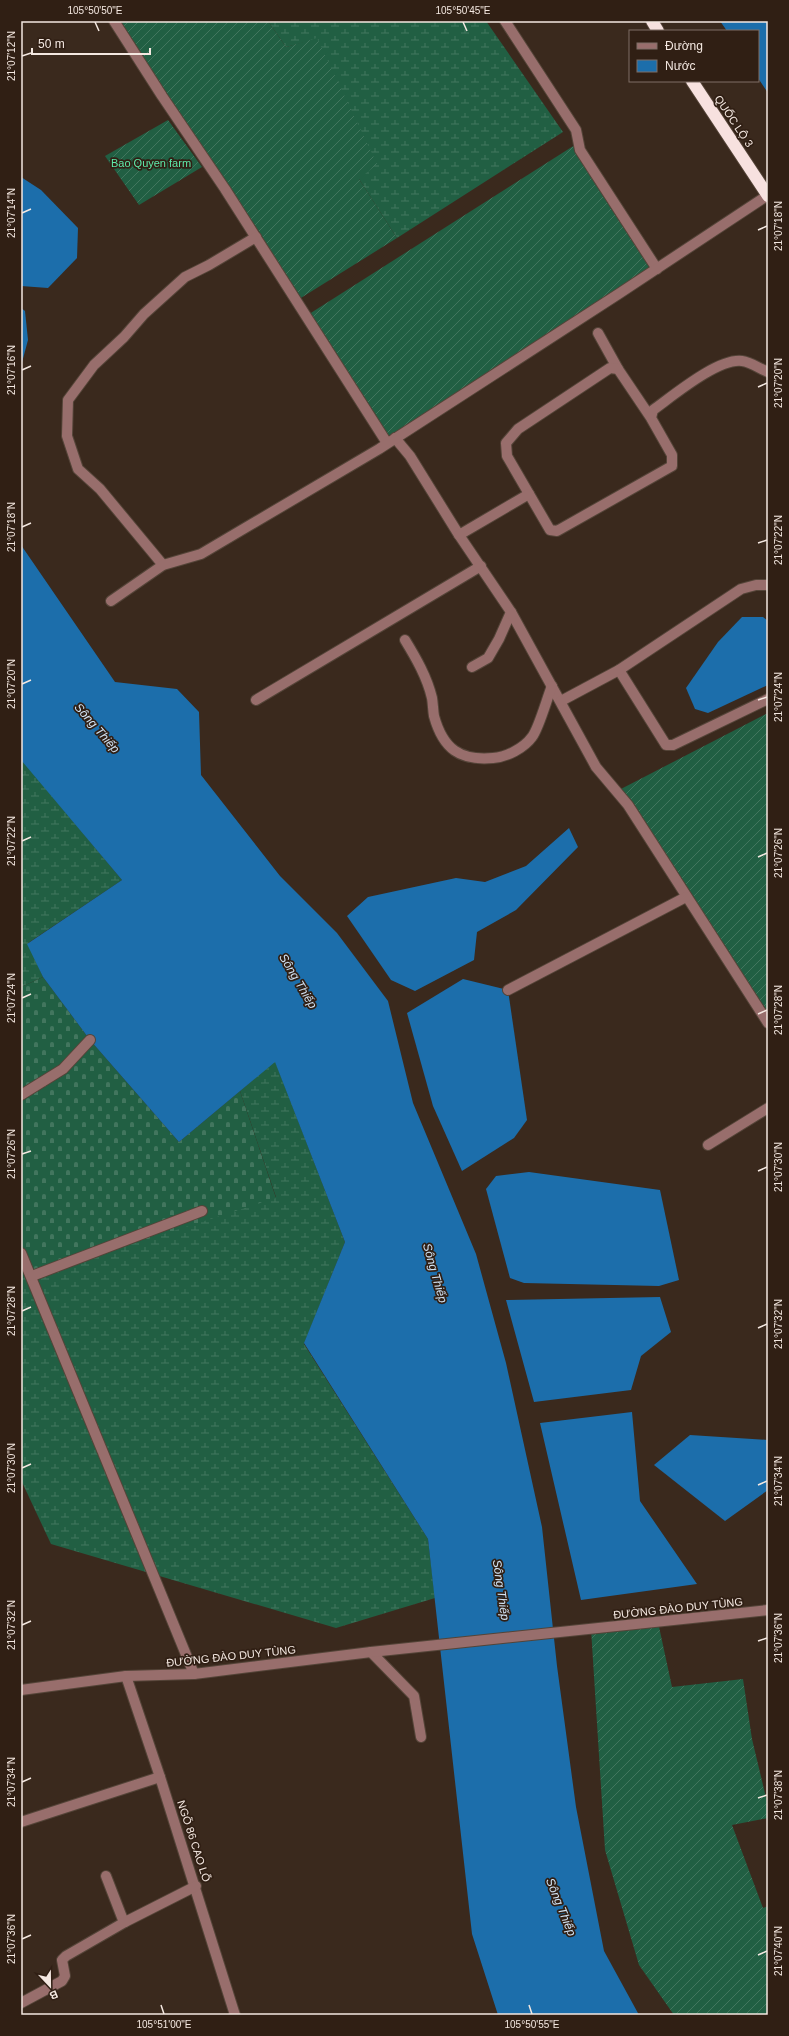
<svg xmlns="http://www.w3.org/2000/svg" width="789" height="2036" font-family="Arial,sans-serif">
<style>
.wetland{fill:url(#wetland-marsh)}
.cemetery{fill:url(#cemetery-stones)}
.garden{fill:url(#garden-furrows)}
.water{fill:#1c6eab}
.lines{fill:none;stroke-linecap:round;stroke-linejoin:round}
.minor-casing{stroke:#544438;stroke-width:12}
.highway-casing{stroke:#544438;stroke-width:14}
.minor{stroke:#986e6c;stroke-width:10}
.highway{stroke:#f7e1df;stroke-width:12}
.ticks{fill:none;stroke:#f4e8e1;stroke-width:1.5}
.labels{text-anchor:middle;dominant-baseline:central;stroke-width:3.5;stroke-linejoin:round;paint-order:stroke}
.street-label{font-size:11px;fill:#f4e8e1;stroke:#301f14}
.park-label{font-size:11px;fill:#5ee9a9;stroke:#301f14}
.water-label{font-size:12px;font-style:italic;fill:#d1e3f4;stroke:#301f14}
.neatline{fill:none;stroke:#f4e8e1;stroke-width:1.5}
.ticks-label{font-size:10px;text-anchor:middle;fill:#f4e8e1}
</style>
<defs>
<pattern id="wetland-marsh" width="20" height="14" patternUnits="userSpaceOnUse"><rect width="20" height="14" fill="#215f43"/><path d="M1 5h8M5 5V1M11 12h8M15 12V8" fill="none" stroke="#42765e"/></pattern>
<pattern id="cemetery-stones" width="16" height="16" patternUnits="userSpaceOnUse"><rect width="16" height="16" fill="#215f43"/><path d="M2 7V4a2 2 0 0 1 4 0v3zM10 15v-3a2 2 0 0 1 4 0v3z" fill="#42765e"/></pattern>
<pattern id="garden-furrows" width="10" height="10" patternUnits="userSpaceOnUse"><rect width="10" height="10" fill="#215f43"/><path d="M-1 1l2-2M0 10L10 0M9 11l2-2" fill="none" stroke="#42765e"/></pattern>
</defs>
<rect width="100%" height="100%" fill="#3a291d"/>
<!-- wetland -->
<g class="wetland">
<polygon points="268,21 486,21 563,132 397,238 359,179 317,39 286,47"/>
<polygon points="21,759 122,880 28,943 43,977 21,987"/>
<polygon points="275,1061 345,1242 304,1344 428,1539 435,1598 336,1628 51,1544 21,1480 21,1252 276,1197 240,1091"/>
</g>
<!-- cemetery -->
<polygon class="cemetery" points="43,977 90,1040 179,1142 240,1091 276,1198 32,1276 21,1253 21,987"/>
<!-- garden -->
<g class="garden">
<polygon points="115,21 268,21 286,47 317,38 377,164 359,179 397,238 296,301"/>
<polygon points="168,120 202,167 139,205 105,156"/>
<polygon points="578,143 657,269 387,443 306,316"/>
<polygon points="768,713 768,1022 617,791"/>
<polygon points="658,1622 672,1687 743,1679 752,1739 768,1806 768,1818 732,1825 763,1908 768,1906 768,2015 674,2015 639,1965 605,1850 591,1629"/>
</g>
<!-- water -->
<g class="water">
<polygon points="720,21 768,21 768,93 758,78 758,31 727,31"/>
<polygon points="21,177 41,190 78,228 77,258 48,288 21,286"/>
<polygon points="21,308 25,311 28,340 21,366"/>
<polygon points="21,545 115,682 177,689 199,712 201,775 280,876 337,933 388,1001 413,1103 476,1254 506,1363 542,1527 557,1666 576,1807 604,1951 639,2015 498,2015 472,1934 428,1539 304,1343 345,1242 275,1062 179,1142 90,1040 43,977 27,944 122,880 21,760"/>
<polygon points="742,617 763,617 768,621 768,685 708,713 695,709 686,688 718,642"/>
<polygon points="569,828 578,847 516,910 477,932 474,960 415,991 391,980 347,916 368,897 456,878 485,882 526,866"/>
<polygon points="463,979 508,990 527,1120 514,1138 462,1171 433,1106 407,1013"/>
<polygon points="529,1172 660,1190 679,1280 659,1286 524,1283 510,1278 486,1189 496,1176"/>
<polygon points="660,1297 671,1332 641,1356 631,1390 534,1402 506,1300"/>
<polygon points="632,1412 640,1501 697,1584 581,1600 540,1423"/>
<polygon points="690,1435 768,1440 768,1490 725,1521 654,1465"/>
</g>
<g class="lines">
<!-- minor casing -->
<g class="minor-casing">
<g id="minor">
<polyline points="114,21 162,96 225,189 387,443"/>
<polyline points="505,21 576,130 580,150 657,269"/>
<polyline points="598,333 618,369"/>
<path d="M 651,418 L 618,369 L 610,368 L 518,429 L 506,443 L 507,456 L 550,530 L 557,531 L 672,466 L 672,455 L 651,418 L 653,410 C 674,395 718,358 742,361 C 751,362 760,369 768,372"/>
<polyline points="395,438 410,456 459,535 511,612 499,639 488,658 472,667"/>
<polyline points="459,535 529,494"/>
<polyline points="163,565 100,489 78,469 67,436 68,400 94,365 124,337 144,314 185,277 209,265 256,237"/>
<polyline points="111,601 163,565 201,554 379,449 620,293 768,195"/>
<polyline points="511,612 596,767 628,805 768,1023"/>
<path d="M 405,640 C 416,658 427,677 432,698 C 433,704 433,710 434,716 C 443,749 460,761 493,758 C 507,757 524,748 532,737 C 539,728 547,698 552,686"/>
<polyline points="619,670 666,745 673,745 768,699"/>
<polyline points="256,700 481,566"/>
<polyline points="561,701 619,670 741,589 756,585 768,585"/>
<polyline points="508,990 686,897"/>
<polyline points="21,1095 63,1069 90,1040"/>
<polyline points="708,1145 768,1108"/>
<polyline points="21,1253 194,1674"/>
<polyline points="32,1276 202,1211"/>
<polyline points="371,1652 414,1696 421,1737"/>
<polyline points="126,1676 160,1777 235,2015"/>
<polyline points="21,1690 126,1676 194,1674 371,1652 768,1610"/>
<polyline points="21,1822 160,1777"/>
<polyline points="106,1876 123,1920 125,1922 196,1886"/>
<polyline points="21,2003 62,1981 65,1976 62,1960 66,1956 125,1922"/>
</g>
</g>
<!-- highway casing -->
<g class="highway-casing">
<g id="highway">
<polyline points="652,21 658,31"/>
<polyline points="692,81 768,196"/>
</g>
</g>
<!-- minor -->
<use href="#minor" class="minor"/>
<!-- highway -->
<use href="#highway" class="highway"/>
</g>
<!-- ticks -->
<path class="ticks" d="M 95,22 L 99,31M 463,22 L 467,31M 22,56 L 31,53M 22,213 L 31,209M 758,230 L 767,226M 22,370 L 31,366M 758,387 L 767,383M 22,527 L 31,523M 758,543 L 767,540M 22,684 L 31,680M 758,700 L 767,697M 22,841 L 31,837M 758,857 L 767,853M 22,998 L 31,994M 758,1014 L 767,1010M 22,1154 L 31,1151M 758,1171 L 767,1167M 22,1311 L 31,1307M 758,1328 L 767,1324M 22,1468 L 31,1464M 758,1485 L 767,1481M 22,1625 L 31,1621M 758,1641 L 767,1638M 22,1782 L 31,1778M 758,1798 L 767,1795M 22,1939 L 31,1935M 758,1955 L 767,1951M 161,2005 L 164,2014M 529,2005 L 532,2014"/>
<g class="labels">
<!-- street labels -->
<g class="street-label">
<text transform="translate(734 121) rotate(56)">QUỐC LỘ 3</text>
<text transform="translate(678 1608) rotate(-6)">ĐƯỜNG ĐÀO DUY TÙNG</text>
<text transform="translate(231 1656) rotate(-6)">ĐƯỜNG ĐÀO DUY TÙNG</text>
<text transform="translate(194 1841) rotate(72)">NGÕ 86 CAO LỖ</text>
</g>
<!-- park labels -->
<g class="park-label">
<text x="151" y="163">Bao Quyen farm</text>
</g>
<!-- water labels -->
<g class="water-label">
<text transform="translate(97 728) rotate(49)">Sông Thiếp</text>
<text transform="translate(298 981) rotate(59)">Sông Thiếp</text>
<text transform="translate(435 1273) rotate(74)">Sông Thiếp</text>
<text transform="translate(501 1590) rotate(82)">Sông Thiếp</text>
<text transform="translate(561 1907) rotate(68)">Sông Thiếp</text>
</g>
</g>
<!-- border -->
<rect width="789" height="2036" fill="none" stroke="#301f14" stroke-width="44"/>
<!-- legend -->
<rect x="629" y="30" width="130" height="52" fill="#301f14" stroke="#7e6f66"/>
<rect x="637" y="43" width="20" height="6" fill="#986e6c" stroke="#7e6f66"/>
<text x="665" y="50" font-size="12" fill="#f4e8e1">Đường</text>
<rect x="637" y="60" width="20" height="12" fill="#1c6eab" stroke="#7e6f66"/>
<text x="665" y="70" font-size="12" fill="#f4e8e1">Nước</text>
<!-- north arrow -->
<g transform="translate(50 1986) rotate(158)" stroke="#301f14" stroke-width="3" paint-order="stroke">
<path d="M0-3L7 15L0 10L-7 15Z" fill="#f4e8e1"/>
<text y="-6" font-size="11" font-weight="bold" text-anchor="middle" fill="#f4e8e1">B</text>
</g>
<!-- scale -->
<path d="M32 48v6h118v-6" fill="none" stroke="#f4e8e1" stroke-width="2"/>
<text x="38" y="48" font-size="12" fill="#f4e8e1" stroke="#301f14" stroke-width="3" paint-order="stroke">50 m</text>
<rect x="22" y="22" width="745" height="1992" class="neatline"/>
<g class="ticks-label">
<text x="95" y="14">105°50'50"E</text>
<text x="463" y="14">105°50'45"E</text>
<text transform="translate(11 56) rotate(-90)" y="4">21°07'12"N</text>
<text transform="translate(11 213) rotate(-90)" y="4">21°07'14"N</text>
<text transform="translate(778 226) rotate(-90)" y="4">21°07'18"N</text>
<text transform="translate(11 370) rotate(-90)" y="4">21°07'16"N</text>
<text transform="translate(778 383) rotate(-90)" y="4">21°07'20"N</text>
<text transform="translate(11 527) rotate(-90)" y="4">21°07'18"N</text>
<text transform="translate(778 540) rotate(-90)" y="4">21°07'22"N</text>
<text transform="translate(11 684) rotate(-90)" y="4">21°07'20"N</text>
<text transform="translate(778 697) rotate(-90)" y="4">21°07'24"N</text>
<text transform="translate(11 841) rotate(-90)" y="4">21°07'22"N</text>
<text transform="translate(778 853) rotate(-90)" y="4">21°07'26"N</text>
<text transform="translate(11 998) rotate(-90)" y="4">21°07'24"N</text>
<text transform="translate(778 1010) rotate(-90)" y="4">21°07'28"N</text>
<text transform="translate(11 1154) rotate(-90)" y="4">21°07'26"N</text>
<text transform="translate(778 1167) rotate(-90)" y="4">21°07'30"N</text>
<text transform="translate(11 1311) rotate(-90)" y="4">21°07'28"N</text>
<text transform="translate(778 1324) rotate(-90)" y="4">21°07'32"N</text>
<text transform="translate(11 1468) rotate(-90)" y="4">21°07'30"N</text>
<text transform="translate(778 1481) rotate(-90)" y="4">21°07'34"N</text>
<text transform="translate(11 1625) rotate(-90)" y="4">21°07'32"N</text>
<text transform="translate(778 1638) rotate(-90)" y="4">21°07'36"N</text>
<text transform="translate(11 1782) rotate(-90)" y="4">21°07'34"N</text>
<text transform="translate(778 1795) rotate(-90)" y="4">21°07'38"N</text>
<text transform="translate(11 1939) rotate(-90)" y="4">21°07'36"N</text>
<text transform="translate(778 1951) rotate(-90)" y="4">21°07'40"N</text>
<text x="164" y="2028">105°51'00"E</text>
<text x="532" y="2028">105°50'55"E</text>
</g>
</svg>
